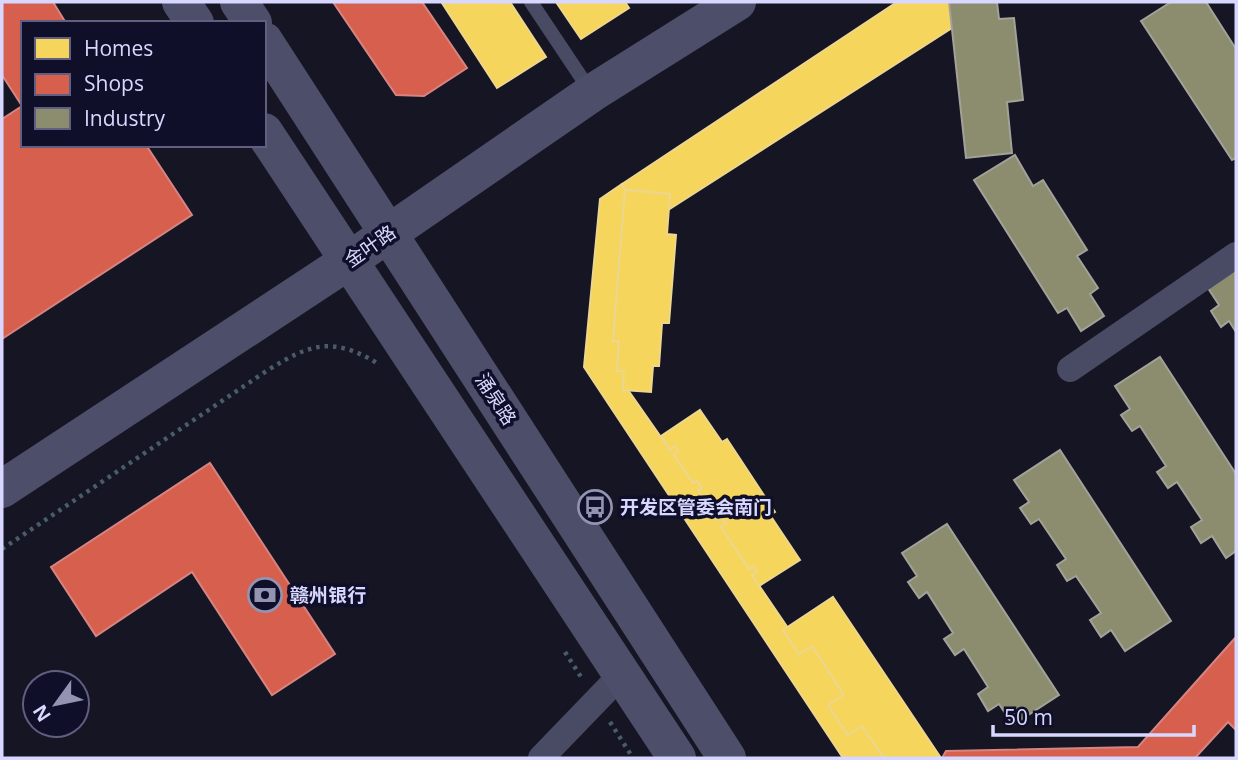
<svg xmlns="http://www.w3.org/2000/svg" width="1238" height="760" font-family="'Open Sans','Noto Sans SC',sans-serif">
<style>
.homes{fill:#f6d55c;stroke:#edd68d;stroke-width:2}
.shops{fill:#d6604d;stroke:#d68482;stroke-width:2}
.industry{fill:#8c8c6e;stroke:#a2a29a;stroke-width:2}
.lines{fill:none;stroke-linecap:round;stroke-linejoin:round}
.path{stroke:#495c6a;stroke-width:4.5;stroke-dasharray:3.5 5;stroke-linecap:butt}
.lane{stroke:#494b64;stroke-width:14}
.street{stroke:#494b64;stroke-width:26}
.secondary{stroke:#4d4f6a;stroke-width:38}
.labels{text-anchor:middle;dominant-baseline:central;stroke-width:7;stroke-linejoin:round;paint-order:stroke}
.street-label{font-size:19px;fill:#d7d7ff;stroke:#100f29}
.poi-label{font-size:19px;font-weight:bold;fill:#d7d7ff;stroke:#100f29;text-anchor:start}
</style>
<rect width="100%" height="100%" fill="#161523"/>
<!-- homes -->
<g class="homes">
<polygon points="445,2 510,2 546,57 497,88 442,3"/>
<polygon points="556,2 625,2 629,8 581,39"/>
<polygon points="897,2 949,2 952,28 668,210 670,194 625,190 622,184"/>
<polygon points="622,184 625,190 613,341 619,341 617,371 624,371 623,390 628,390 670,450 675,446 678,451 674,455 693,483 697,481 702,488 698,490 717,520 721,517 726,524 721,527 749,569 753,566 757,572 752,575 788,628 783,630 799,654 812,646 844,695 828,705 848,735 862,726 884,758 843,758 584,367 600,199"/>
<polygon points="625,190 670,194 667,234 676,235 669,323 662,323 659,366 653,366 651,392 623,390 624,371 617,371 619,341 613,341"/>
<polygon points="700,410 722,442 727,439 775,512 770,515 800,560 759,586 752,575 757,572 753,566 749,569 721,527 726,524 721,517 717,520 698,490 702,488 697,481 693,483 674,455 678,451 675,446 670,450 661,436"/>
<polygon points="833,597 941,758 884,758 862,726 848,735 828,705 844,695 812,646 799,654 783,630"/>
</g>
<!-- shops -->
<g class="shops">
<polygon points="2,2 53,2 66,23 23,23 23,145 146,145 192,215 2,339 2,119 22,106 2,75"/>
<polygon points="333,2 422,2 467,68 424,96 396,95"/>
<polygon points="210,463 335,654 272,695 192,572 96,636 51,567"/>
<polygon points="1236,637 1236,730 1228,722 1195,758 942,758 946,751 1138,747"/>
</g>
<!-- industry -->
<g class="industry">
<polygon points="949,2 997,2 999,19 1014,18 1023,100 1007,102 1012,153 966,158"/>
<polygon points="1171,2 1206,2 1236,49 1236,158 1232,160 1141,21"/>
<polygon points="1015,155 1033,186 1043,180 1087,250 1077,256 1098,288 1090,294 1104,316 1081,331 1067,308 1058,313 974,180"/>
<polygon points="1236,262 1236,332 1229,321 1221,327 1211,311 1219,305 1204,282"/>
<polygon points="1160,357 1236,474 1236,551 1226,558 1212,536 1201,543 1191,527 1202,520 1177,482 1168,488 1157,472 1166,466 1140,426 1132,431 1121,415 1130,409 1115,386"/>
<polygon points="1060,450 1171,621 1125,651 1111,630 1101,637 1090,620 1101,613 1076,576 1067,581 1057,565 1066,559 1039,519 1031,524 1020,508 1029,502 1014,480"/>
<polygon points="947,524 1059,695 1013,725 999,704 988,711 978,694 988,687 964,649 955,655 944,639 953,633 927,592 919,598 908,582 917,576 902,553"/>
</g>
<g class="lines">
<!-- path -->
<g class="path">
<path d="M 2,549 L 268,370 C 310,344 332,336 377,363"/>
<polyline points="565,652 583,680"/>
<polyline points="610,722 633,758"/>
</g>
<!-- lane -->
<polyline class="lane" points="531,2 591,92"/>
<!-- street -->
<g class="street">
<polyline points="1070,369 1236,255"/>
<polyline points="541,758 622,674"/>
</g>
<!-- secondary -->
<g class="secondary">
<polyline points="181,2 195,23"/>
<polyline points="239,2 253,23"/>
<polyline points="264,41 727,758"/>
<polyline points="264,132 677,758"/>
<polyline points="2,489 347,262 592,93 737,2"/>
</g>
</g>
<!-- icons -->
<defs>
<g id="bus-ring" transform="scale(1.75)"><circle r="9.5" fill="#100f29" stroke="#9393b2" stroke-width="1.5"/><path d="M-5-6H5V4H4V6H2V4H-2V6H-4V4H-5ZM-3.5-4V0h7V-4ZM-3.5 1.2v1.5H-2V1.2ZM2 1.2v1.5H3.5V1.2Z" fill="#9393b2"/></g>
<g id="bank-ring" transform="scale(1.75)"><circle r="9.5" fill="#100f29" stroke="#9393b2" stroke-width="1.5"/><path d="M-6-4H6V4H-6ZM0-2.3a2.3 2.3 0 1 0 0 4.6a2.3 2.3 0 1 0 0-4.6Z" fill="#9393b2"/></g>
</defs>
<g fill-rule="evenodd">
<use href="#bus-ring" x="595" y="507"/>
<use href="#bank-ring" x="265" y="595"/>
</g>
<g class="labels">
<!-- street labels -->
<g class="street-label">
<text transform="translate(370 246) rotate(-35)">金叶路</text>
<text transform="translate(496 399) rotate(57)">涌泉路</text>
</g>
<!-- poi labels -->
<g class="poi-label">
<text x="620" y="507">开发区管委会南门</text>
<text x="290" y="595">赣州银行</text>
</g>
</g>
<!-- border -->
<rect width="1238" height="760" fill="none" stroke="#d7d7ff" stroke-width="7"/>
<!-- legend -->
<rect x="21" y="21" width="245" height="126" fill="#100f29" stroke="#605f7f" stroke-width="2"/>
<rect x="35" y="38" width="35" height="21" fill="#f6d55c" stroke="#605f7f" stroke-width="2"/>
<text x="84" y="56" font-size="21" fill="#d7d7ff">Homes</text>
<rect x="35" y="74" width="35" height="21" fill="#d6604d" stroke="#605f7f" stroke-width="2"/>
<text x="84" y="91" font-size="21" fill="#d7d7ff">Shops</text>
<rect x="35" y="108" width="35" height="21" fill="#8c8c6e" stroke="#605f7f" stroke-width="2"/>
<text x="84" y="126" font-size="21" fill="#d7d7ff">Industry</text>
<!-- north arrow -->
<g transform="translate(56 704) rotate(237)"><circle r="33" fill="#100f29" stroke="#605f7f" stroke-width="2"/>
<path d="M0-5L12 26L0 18L-12 26Z" fill="#9393b2"/>
<text y="-10" font-size="19" font-weight="bold" text-anchor="middle" fill="#d7d7ff">N</text>
</g>
<!-- scale -->
<path d="M993 725v10h201v-10" fill="none" stroke="#d7d7ff" stroke-width="3.5"/>
<text x="1004" y="725" font-size="21" fill="#d7d7ff" stroke="#100f29" stroke-width="5" paint-order="stroke">50 m</text>
</svg>
